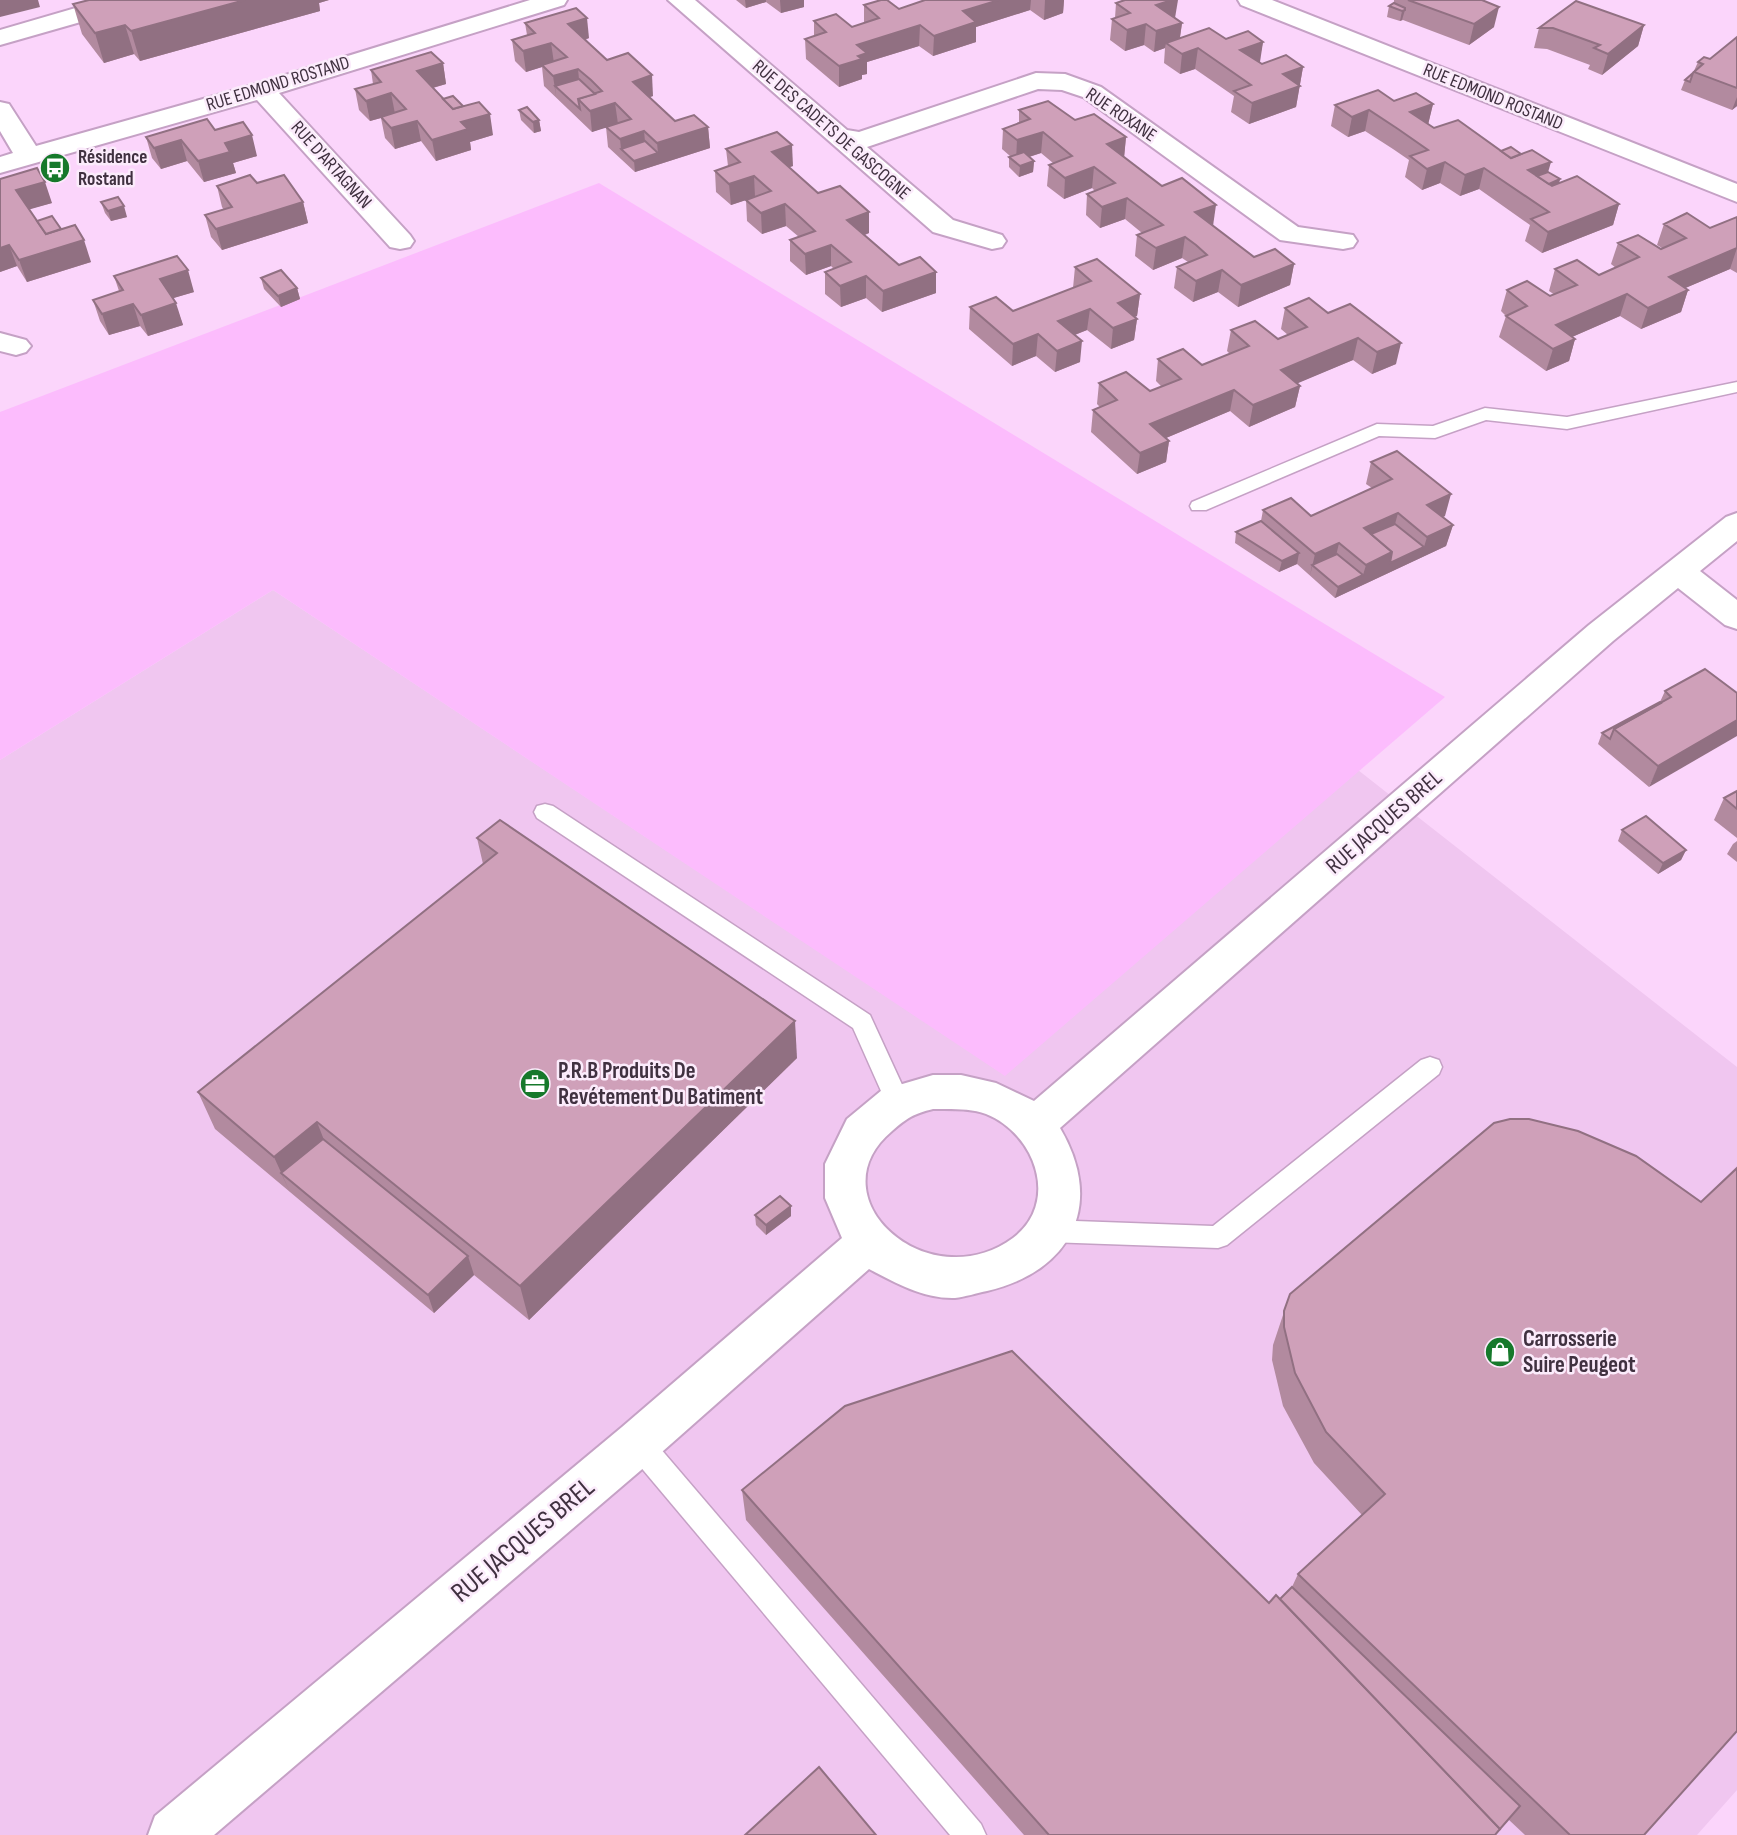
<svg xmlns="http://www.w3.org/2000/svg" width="1737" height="1835" font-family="'Sofia Sans Condensed',sans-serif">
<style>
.built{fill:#f0c6f0}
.green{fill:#fcbcfd}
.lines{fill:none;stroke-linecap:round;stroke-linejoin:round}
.lane-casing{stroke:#c5a1c5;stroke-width:3}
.street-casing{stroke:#c5a1c5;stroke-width:4}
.lane{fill:#fff;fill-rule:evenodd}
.street{fill:#fff;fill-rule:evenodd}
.wall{fill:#b28a9f}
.shaded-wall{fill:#917082}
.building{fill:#cfa0b9;stroke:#917082;stroke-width:2}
.labels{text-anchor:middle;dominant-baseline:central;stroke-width:5;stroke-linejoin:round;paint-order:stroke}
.far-street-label{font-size:19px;fill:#403140;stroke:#fbebfb}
.far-poi-label{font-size:19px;font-weight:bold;fill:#403140;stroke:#fbebfb;text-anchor:start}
.street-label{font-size:23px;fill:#403140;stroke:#fbebfb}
.poi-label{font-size:23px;font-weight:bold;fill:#403140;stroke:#fbebfb;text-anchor:start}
.near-street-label{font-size:28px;fill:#403140;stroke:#fbebfb}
</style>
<rect width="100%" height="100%" fill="#fbd5fb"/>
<!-- built -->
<polygon class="built" points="273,590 1005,1075 1358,770 1737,1067 1737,1790 1697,1835 0,1835 0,760"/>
<!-- green -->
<polygon class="green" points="599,183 1445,697 1005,1076 273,590 0,760 0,412"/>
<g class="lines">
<!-- lane casing -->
<g class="lane-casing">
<g id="lane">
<polygon points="1737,382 1737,392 1567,429 1486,420 1435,438 1379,436 1206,510 1192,510 1190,506 1192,502 1377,424 1433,426 1485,408 1567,417"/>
<polygon points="545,804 553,806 870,1015 910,1102 907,1109 898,1112 889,1109 853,1028 537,818 534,812 537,806"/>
<polygon points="1430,1057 1439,1060 1442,1067 1439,1074 1227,1245 1218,1248 1048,1242 1039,1239 1035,1231 1039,1223 1048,1220 1213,1226 1421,1060"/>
<polygon points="638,1430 648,1434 981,1824 986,1835 950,1835 628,1452 624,1443 628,1434"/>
</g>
</g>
<!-- street casing -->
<g class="street-casing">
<g id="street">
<polygon points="103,0 143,0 140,5 0,45 0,30"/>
<polygon points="530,0 567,0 564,5 279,93 410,235 414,241 410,247 400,249 390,247 257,100 0,173 0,157 13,153 0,131 0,102 9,104 36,146 253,85"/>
<polygon points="668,0 695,0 847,130 859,132 1036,73 1065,74 1101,87 1298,227 1353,235 1357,241 1353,247 1343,249 1280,240 1083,97 1062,90 1038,89 867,147 953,220 1002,235 1006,241 1002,247 992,249 933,232"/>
<polygon points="1238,0 1272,0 1737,184 1737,202 1241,5"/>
<polygon points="0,333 26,340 31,346 26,352 16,355 0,351"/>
<path d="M 1737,513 L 1737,541 L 1700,571 L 1737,600 L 1737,629 L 1725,625 L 1678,588 L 1613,641 L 1060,1128 C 1105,1204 1072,1271 987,1291 C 977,1293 965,1297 955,1298 C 924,1299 896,1283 869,1269 L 654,1459 L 214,1835 L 148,1835 L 155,1816 L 622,1427 L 842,1238 L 825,1198 L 825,1164 L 847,1119 L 882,1090 L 933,1075 L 961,1075 L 996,1083 L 1034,1101 L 1589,625 L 1726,517 ZM 933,1109 C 950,1109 970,1108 986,1114 C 1036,1134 1060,1203 1013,1238 C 928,1300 813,1197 892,1131 C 907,1118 913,1114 933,1109 Z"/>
</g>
</g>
<!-- lane -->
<use href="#lane" class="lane"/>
<!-- street -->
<use href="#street" class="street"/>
</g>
<!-- wall -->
<g class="wall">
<polygon points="89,0 329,0 319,3 320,11 140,61 134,54 104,63 82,34 73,4"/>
<polygon points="736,0 804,0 804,7 781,13 766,2 746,8"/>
<polygon points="925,0 1064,0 1063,13 1044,20 1030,10 976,27 976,42 933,56 919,46 867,62 867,74 862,75 862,79 839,87 806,59 805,39 814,36 814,21 852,27 864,23 864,5 899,9"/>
<polygon points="1394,0 1482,0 1494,27 1469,45 1403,20 1400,21 1387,17 1389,6 1394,3"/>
<polygon points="1116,3 1175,18 1182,23 1180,38 1226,39 1263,42 1259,62 1262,64 1303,67 1296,107 1249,124 1231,112 1234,96 1195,69 1180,74 1164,63 1165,48 1154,52 1144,45 1125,51 1110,40 1112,19 1115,18"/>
<polygon points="525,23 589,38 585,40 607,60 653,96 650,97 675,121 708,127 710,148 635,172 608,147 606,127 592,132 544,86 542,67 526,72 515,61 512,40 527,35"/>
<polygon points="1644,25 1638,46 1602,75 1588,69 1590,65 1547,49 1534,48 1539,28"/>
<polygon points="1737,37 1737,106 1732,110 1681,90 1685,80 1693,73 1698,62 1710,59"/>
<polygon points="443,63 446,84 433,88 443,99 493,135 470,142 471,150 436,161 421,141 395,149 385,138 381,118 370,121 359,110 355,89 373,84 371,70"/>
<polygon points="1394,101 1433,104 1428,124 1434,128 1501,151 1548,172 1560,179 1559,183 1619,204 1613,225 1542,253 1525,241 1530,225 1479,189 1460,196 1440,183 1422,190 1405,177 1409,160 1393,149 1365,131 1348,137 1331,126 1335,105"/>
<polygon points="519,110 539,120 541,131 534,133 521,120"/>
<polygon points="1019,110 1075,120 1126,137 1124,157 1254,257 1294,264 1290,285 1238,307 1218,292 1193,302 1174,288 1177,267 1188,262 1182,258 1153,270 1135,256 1137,235 1142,233 1125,219 1100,228 1086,215 1087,194 1095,191 1092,188 1064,199 1047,186 1049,165 1053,163 1041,153 1029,157 1034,161 1033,172 1019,177 1009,167 1009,157 1010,156 1002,149 1003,129 1019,123"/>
<polygon points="215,130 257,156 233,163 236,173 204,182 187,161 161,169 152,158 146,137"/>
<polygon points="726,149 793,166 789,167 818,193 869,233 865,235 899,265 936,272 936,293 882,312 866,298 841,307 825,294 825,272 834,269 831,266 806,275 790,261 790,240 799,237 786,226 762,234 747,221 746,200 731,205 716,192 715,171 728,166"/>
<polygon points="0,179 52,203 29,209 37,221 61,229 91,262 27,282 17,266 0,272"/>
<polygon points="257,183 303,202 308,223 222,250 211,237 205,215 224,210 222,207 217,186"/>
<polygon points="101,202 127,217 111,221 105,213"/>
<polygon points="1737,217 1737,273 1730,269 1685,288 1688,290 1681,312 1641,329 1620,316 1572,337 1575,339 1569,361 1546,371 1499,337 1506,316 1501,311 1507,290 1550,296 1555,295 1549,291 1555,269 1599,275 1616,268 1611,264 1618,243 1661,249 1662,248 1657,245 1664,224 1710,228"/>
<polygon points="1075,267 1140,294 1137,316 1134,317 1137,319 1134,340 1111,349 1087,330 1075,335 1080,362 1055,372 1036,356 1012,366 969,329 970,307 1013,311 1073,288"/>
<polygon points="114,276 194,292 173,298 183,325 148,336 140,326 109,335 100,321 93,300 119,291"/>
<polygon points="261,278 297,288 300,299 281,307 264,289"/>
<polygon points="1309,298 1396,364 1372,374 1353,360 1297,383 1300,386 1295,407 1249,427 1230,411 1166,438 1169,441 1166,462 1137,474 1091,432 1093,410 1100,407 1097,404 1099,383 1150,391 1162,387 1156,381 1158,359 1202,365 1230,354 1227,351 1231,330 1278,339 1288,335 1281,329 1285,308"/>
<polygon points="1371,462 1445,516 1443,517 1453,525 1446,546 1335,598 1297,564 1279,572 1235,543 1236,532 1261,521 1263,510 1311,516 1372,488 1366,484"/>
<polygon points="1705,669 1649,787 1598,744 1602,733 1660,702 1665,691"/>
<polygon points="1737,791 1737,838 1714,820 1724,798"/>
<polygon points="1622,830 1686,850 1681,860 1658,874 1618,841"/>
<polygon points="477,838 797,1058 529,1320 474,1275 434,1313 215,1129 198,1092 483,864"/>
<polygon points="1737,841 1737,862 1727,854 1733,844"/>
<polygon points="791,1206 791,1216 766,1235 756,1225 755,1215"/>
<polygon points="1290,1294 1644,1835 1525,1835 1508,1819 1495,1835 1024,1835 746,1520 742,1490 1269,1603 1280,1599 1292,1587 1298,1574 1362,1515 1314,1463 1283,1406 1272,1360 1273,1345"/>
</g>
<!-- shaded-wall -->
<g class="shaded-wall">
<polygon points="0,0 38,0 40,7 0,17"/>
<polygon points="245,0 329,0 319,3 320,11 140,61 131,31"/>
<polygon points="745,0 766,0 766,2 746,8"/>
<polygon points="780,0 804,0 804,7 781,13"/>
<polygon points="999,0 1031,0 1030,10 976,27 976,42 933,56 934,36 963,11"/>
<polygon points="1045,0 1064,0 1063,13 1044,20"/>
<polygon points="1172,0 1178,0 1175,18 1156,5"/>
<polygon points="1499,7 1494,27 1469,45 1474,24"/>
<polygon points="1405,10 1402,20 1400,21 1402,11"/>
<polygon points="587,18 589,38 570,44 568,24"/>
<polygon points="1182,23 1179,43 1166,43 1165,48 1154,52 1156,31"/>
<polygon points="1146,24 1144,45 1125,51 1127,30"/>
<polygon points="125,25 134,54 104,63 95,33"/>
<polygon points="920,25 919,46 867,62 867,74 862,75 862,79 839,87 839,66 857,45"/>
<polygon points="1644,25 1638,46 1602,75 1608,54"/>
<polygon points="1263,42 1260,62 1237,71 1240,50"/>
<polygon points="551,43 554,63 542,65 542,67 526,72 523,51"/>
<polygon points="1198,48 1195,69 1180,74 1182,54"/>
<polygon points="443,63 446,84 421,91 417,71"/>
<polygon points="1303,67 1296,107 1249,124 1252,103 1283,74"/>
<polygon points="578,69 580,89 555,86 556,96 553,76"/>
<polygon points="652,75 653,96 634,102 633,82"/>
<polygon points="391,93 395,114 370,121 366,101"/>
<polygon points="1737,97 1737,106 1732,110"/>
<polygon points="615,103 618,124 592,132 590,111"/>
<polygon points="1433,104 1428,125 1410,112"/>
<polygon points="1369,110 1365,131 1348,137 1352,117"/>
<polygon points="490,114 493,135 470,142 471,150 436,161 432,140 455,119"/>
<polygon points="539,120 541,131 534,133 533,122"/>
<polygon points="417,121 421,141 395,149 391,128"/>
<polygon points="708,127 710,148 635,172 634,161 658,153 657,143"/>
<polygon points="644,131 646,152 621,149 620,139"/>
<polygon points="1043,132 1041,153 1016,161 1017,140"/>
<polygon points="252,135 257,156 233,163 236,173 204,182 198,161 225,143"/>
<polygon points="1126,137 1124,158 1107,144"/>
<polygon points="181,140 187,161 161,169 154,148"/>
<polygon points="792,145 793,166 773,173 772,152"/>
<polygon points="1034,161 1033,172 1019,177 1020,166"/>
<polygon points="1445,162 1440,183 1422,190 1427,169"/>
<polygon points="1551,162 1545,183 1528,170"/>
<polygon points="1094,167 1092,188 1064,199 1065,178"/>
<polygon points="1484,168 1479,189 1460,196 1465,175"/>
<polygon points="754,176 755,197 731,205 729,184"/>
<polygon points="1560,179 1557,190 1538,189"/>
<polygon points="45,182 52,203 24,211 16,190"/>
<polygon points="1127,198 1125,219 1100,228 1102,207"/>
<polygon points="303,202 308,223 222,250 216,229"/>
<polygon points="785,204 786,226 762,234 761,213"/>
<polygon points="1619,204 1613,225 1542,253 1548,232"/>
<polygon points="1216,205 1213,226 1195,212"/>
<polygon points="124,206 127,217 111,221 108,211"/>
<polygon points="869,212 869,233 847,241 847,220"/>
<polygon points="1185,237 1182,258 1153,270 1156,248"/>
<polygon points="84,240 91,262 27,282 19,260"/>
<polygon points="9,245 17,266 0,272 0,248"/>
<polygon points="831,245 831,266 806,275 805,254"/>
<polygon points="1737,248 1730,269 1662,298 1669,277"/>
<polygon points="1294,264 1290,285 1238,307 1241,285"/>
<polygon points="188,270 194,292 167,300 160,279"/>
<polygon points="1222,270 1218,292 1193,302 1196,281"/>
<polygon points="936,272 936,293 882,312 883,291"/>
<polygon points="866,276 866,298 841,307 840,286"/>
<polygon points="297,288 300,299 281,307 278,296"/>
<polygon points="1688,290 1681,312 1641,329 1648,308"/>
<polygon points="1140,294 1137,316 1115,324 1118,303"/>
<polygon points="1627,294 1620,316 1549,347 1556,325"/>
<polygon points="176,303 183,325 148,336 141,315"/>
<polygon points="133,304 140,326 109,335 102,314"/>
<polygon points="1090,309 1087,330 1056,342 1058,321"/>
<polygon points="1137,319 1134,340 1111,349 1113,328"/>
<polygon points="1038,334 1036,356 1012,366 1013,344"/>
<polygon points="1358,338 1353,360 1277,392 1281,370"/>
<polygon points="1575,339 1569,361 1546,371 1553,349"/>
<polygon points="1082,341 1080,362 1055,372 1057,351"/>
<polygon points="1401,343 1396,364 1372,374 1377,352"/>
<polygon points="1300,386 1295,407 1249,427 1253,405"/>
<polygon points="1234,390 1230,411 1147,446 1150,424"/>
<polygon points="1169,441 1166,462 1137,474 1140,453"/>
<polygon points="1451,494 1445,516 1421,526 1427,505"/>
<polygon points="1398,513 1392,535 1369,545 1364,528"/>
<polygon points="1453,525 1446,546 1335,598 1338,587 1363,575 1366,565 1392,552 1424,547 1427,537"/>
<polygon points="1339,543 1334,565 1312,565 1310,576 1315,554"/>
<polygon points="1299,553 1297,564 1279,572 1282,561"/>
<polygon points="1737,720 1737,736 1649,787 1658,766"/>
<polygon points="1686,850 1681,860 1658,874 1663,863"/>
<polygon points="795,1021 797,1058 529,1320 520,1286"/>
<polygon points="317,1122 331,1158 281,1173 290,1192 274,1157"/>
<polygon points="791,1206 791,1216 766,1235 766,1225"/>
<polygon points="468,1256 474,1275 434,1313 428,1295"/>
</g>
<!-- building -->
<g class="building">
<polygon points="89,0 245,0 131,31 125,25 95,33 73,4"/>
<polygon points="881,0 887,0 899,9 925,0 999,0 963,11 976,22 934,36 920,25 857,45 867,53 858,56 862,59 839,66 805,39 826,32 814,21 836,14 852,27 879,18 864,5"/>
<polygon points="1125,0 1172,0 1156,5 1182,23 1156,31 1146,24 1127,30 1112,19 1130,13 1116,3"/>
<polygon points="1408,0 1482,0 1499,7 1474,24"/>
<polygon points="1576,1 1644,25 1608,54 1594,48 1600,45 1553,28 1539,28"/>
<polygon points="1394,3 1405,8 1405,10 1402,11 1389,6"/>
<polygon points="576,8 587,18 568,24 607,60 628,53 652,75 633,82 675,121 694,115 708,127 657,143 644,131 620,139 606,127 631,119 615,103 590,111 578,99 602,91 591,80 578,69 553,76 542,65 567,57 551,43 523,51 512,40 535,33 525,23"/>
<polygon points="1209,28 1226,39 1248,31 1263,42 1240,50 1262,64 1286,55 1303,67 1283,74 1300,86 1252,103 1234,91 1251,85 1198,48 1182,54 1166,43"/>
<polygon points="1737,37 1737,88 1694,72 1703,64 1698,62 1704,57 1710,59"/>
<polygon points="431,52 443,63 417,71 453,109 479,102 490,114 461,122 468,129 432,140 417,121 391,128 381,117 406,109 391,93 366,101 355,89 381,82 371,70"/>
<polygon points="1693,73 1690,82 1685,80"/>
<polygon points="579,79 595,94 578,99 580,109 555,86"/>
<polygon points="1378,90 1394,101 1416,93 1433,104 1410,112 1434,128 1458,120 1511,158 1532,150 1551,162 1528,170 1552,186 1577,176 1619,204 1548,232 1531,219 1549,212 1484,168 1465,175 1445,162 1427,169 1410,156 1428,150 1398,129 1369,110 1352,117 1335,105"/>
<polygon points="453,96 463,106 453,109 443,99"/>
<polygon points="1048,101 1075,120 1094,114 1126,137 1107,144 1162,186 1182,178 1216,205 1195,212 1254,257 1275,249 1294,264 1241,285 1222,270 1196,281 1177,267 1207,255 1196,245 1185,237 1156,248 1137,235 1163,225 1127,198 1102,207 1087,194 1115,183 1094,167 1065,178 1049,165 1072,156 1043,132 1017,140 1003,129 1030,119 1019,110"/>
<polygon points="527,107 539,120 533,122 519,110"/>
<polygon points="207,119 215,130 243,122 252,135 225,143 230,152 198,161 181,140 154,148 146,137"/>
<polygon points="777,132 792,145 772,152 818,193 840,186 869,212 847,220 899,265 920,257 936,272 883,291 866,276 840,286 825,272 851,262 831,245 805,254 790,240 815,231 801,218 785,204 761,213 746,200 771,191 754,176 729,184 715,171 740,162 726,149"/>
<polygon points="645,141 658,153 634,161 621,149"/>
<polygon points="1511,147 1521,154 1511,158 1501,151"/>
<polygon points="1024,152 1034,161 1020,166 1009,157"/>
<polygon points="37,168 45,182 16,190 46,234 75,225 84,240 19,260 9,245 0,248 0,179"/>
<polygon points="1548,172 1560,179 1549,184 1537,176"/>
<polygon points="250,175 257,183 284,175 303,202 216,229 205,215 232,207 217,186"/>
<polygon points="118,197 124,206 108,211 101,202"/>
<polygon points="1687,213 1710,228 1737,217 1737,248 1669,277 1688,290 1648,308 1627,294 1556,325 1575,339 1553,349 1506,316 1527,306 1507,290 1527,281 1550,296 1577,285 1555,269 1577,260 1599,275 1639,257 1618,243 1638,235 1661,249 1686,238 1664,224"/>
<polygon points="52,216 61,229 46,234 37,221"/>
<polygon points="177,256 188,270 160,279 176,303 141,315 133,304 102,314 93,300 123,290 114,276"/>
<polygon points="1097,259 1140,294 1118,303 1137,319 1113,328 1090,309 1058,321 1082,341 1057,351 1038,334 1013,344 970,307 996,297 1013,311 1091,281 1075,267"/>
<polygon points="281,270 297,288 278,296 261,278"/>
<polygon points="1309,298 1328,313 1350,304 1401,343 1377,352 1358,338 1281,370 1300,386 1253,405 1234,390 1150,424 1169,441 1140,453 1093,410 1117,400 1099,383 1126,372 1150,391 1181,379 1158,359 1183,349 1202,365 1249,346 1231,330 1255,321 1278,339 1307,327 1285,308"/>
<polygon points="1397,451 1451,494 1427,505 1453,525 1427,537 1398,513 1364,528 1392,552 1366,565 1339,543 1315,554 1263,510 1291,498 1311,516 1392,479 1371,462"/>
<polygon points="1261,521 1299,553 1282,561 1236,532"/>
<polygon points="1395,524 1424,547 1390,563 1392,552 1371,534"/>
<polygon points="1337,554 1363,575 1338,587 1312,565"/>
<polygon points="1705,669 1737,693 1737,720 1658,766 1614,729 1671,697 1665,691"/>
<polygon points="1660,702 1661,703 1614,729 1610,739 1602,733"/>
<polygon points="1737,791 1737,809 1724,798"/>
<polygon points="1646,816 1686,850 1663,863 1622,830"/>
<polygon points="500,820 795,1021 520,1286 317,1122 274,1157 198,1092 497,853 477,838"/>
<polygon points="1510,1119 1529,1119 1578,1131 1636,1156 1701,1202 1737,1168 1737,1731 1644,1835 1570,1835 1298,1574 1385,1494 1326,1432 1295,1373 1284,1327 1284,1311 1290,1294 1494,1123"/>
<polygon points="323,1139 468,1256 428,1295 281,1173"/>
<polygon points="780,1196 791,1206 766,1225 755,1215"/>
<polygon points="1012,1351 1269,1603 1276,1595 1500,1829 1495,1835 1049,1835 742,1490 845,1406"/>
<polygon points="1292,1587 1520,1806 1500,1829 1280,1599"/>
<polygon points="819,1767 876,1835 745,1835"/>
</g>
<!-- icons -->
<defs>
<g id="bus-disc" transform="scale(1.575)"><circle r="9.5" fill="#16792b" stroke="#fbebfb"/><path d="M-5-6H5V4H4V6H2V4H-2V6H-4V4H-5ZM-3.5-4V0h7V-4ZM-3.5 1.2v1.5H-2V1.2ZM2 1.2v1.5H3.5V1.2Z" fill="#fff"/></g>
<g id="office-disc" transform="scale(1.575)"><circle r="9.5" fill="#16792b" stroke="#fbebfb"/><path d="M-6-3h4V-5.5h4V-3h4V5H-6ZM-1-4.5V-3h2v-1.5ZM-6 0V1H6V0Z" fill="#fff"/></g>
<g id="shop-disc" transform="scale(1.575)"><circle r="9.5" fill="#16792b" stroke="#fbebfb"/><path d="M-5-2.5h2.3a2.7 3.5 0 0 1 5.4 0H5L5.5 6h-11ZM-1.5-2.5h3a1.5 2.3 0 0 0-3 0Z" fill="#fff"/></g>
</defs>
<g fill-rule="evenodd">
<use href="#bus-disc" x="55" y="168"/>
<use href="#office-disc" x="535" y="1084"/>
<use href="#shop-disc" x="1500" y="1352"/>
</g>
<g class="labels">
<!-- far-street labels -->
<g class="far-street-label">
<text transform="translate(278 84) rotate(-17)">RUE EDMOND ROSTAND</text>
<text transform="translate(1493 97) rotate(22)">RUE EDMOND ROSTAND</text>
<text transform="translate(1121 115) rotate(34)">RUE ROXANE</text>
<text transform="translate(831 130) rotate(41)">RUE DES CADETS DE GASCOGNE</text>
<text transform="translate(331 165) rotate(48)">RUE D'ARTAGNAN</text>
</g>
<!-- far-poi labels -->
<g class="far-poi-label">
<text x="78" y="157">Résidence<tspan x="78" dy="22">Rostand</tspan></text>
</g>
<!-- street labels -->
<g class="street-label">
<text transform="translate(1384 822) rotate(-41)">RUE JACQUES BREL</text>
</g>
<!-- poi labels -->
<g class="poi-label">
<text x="558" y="1071">P.R.B Produits De<tspan x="558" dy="26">Revétement Du Batiment</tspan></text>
<text x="1523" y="1339">Carrosserie<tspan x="1523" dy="26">Suire Peugeot</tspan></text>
</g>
<!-- near-street labels -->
<g class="near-street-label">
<text transform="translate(523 1540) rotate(-40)">RUE JACQUES BREL</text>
</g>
</g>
</svg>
